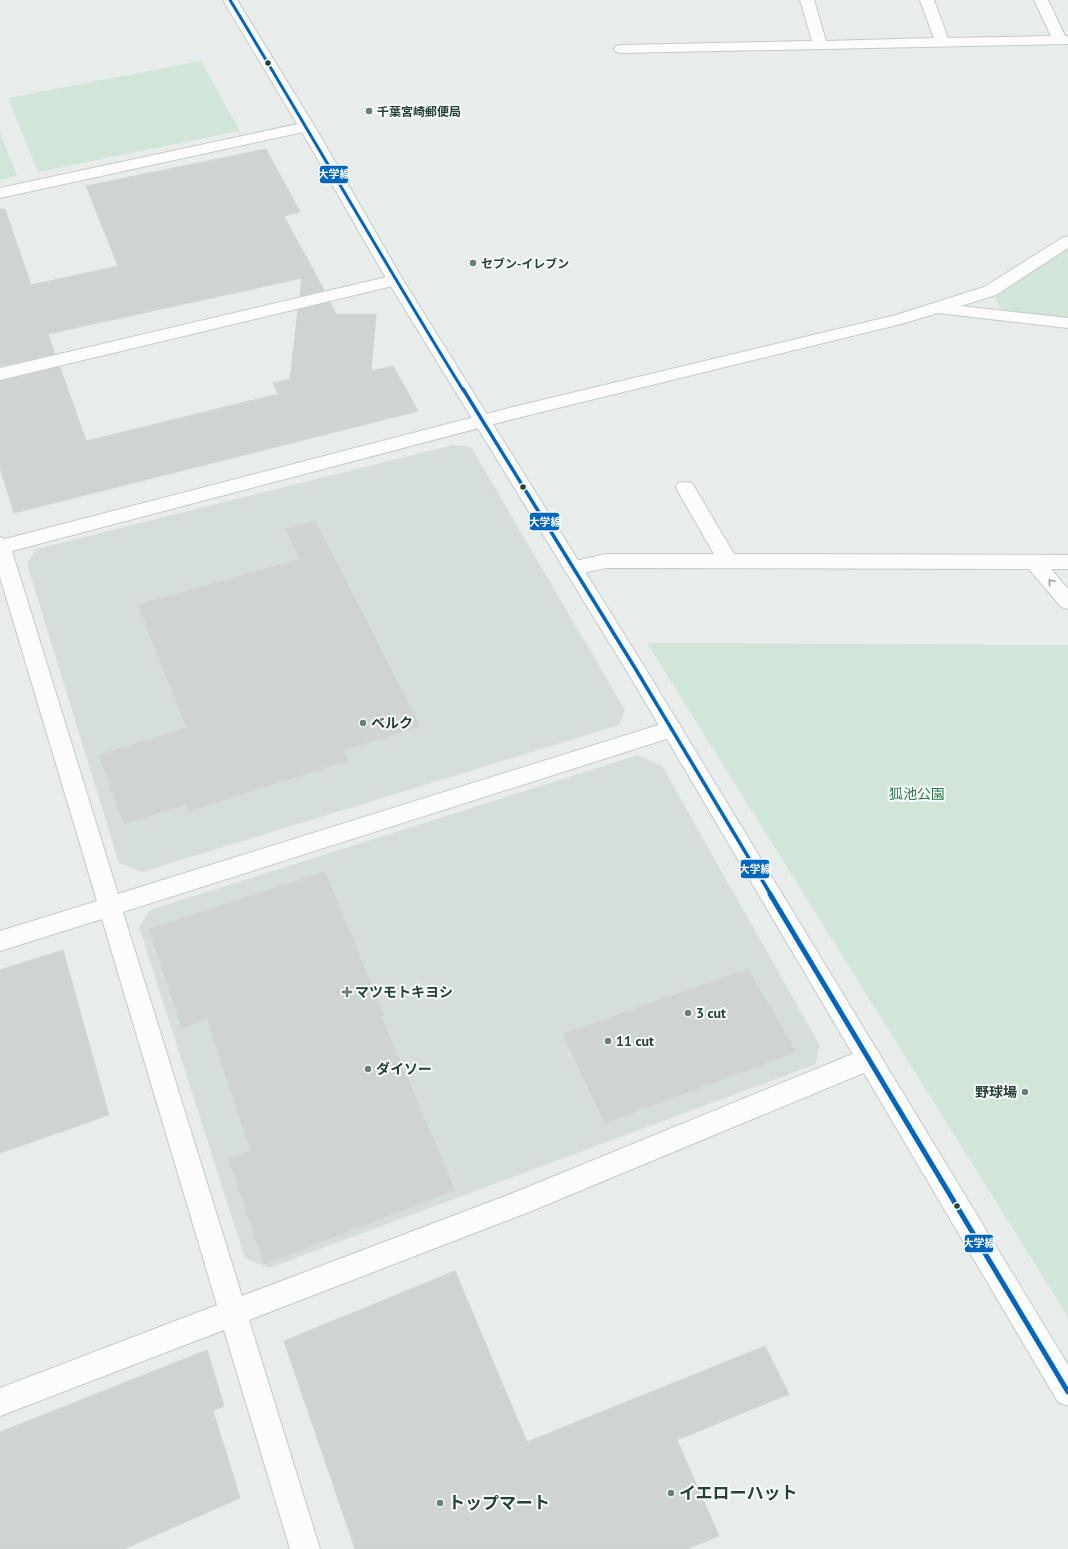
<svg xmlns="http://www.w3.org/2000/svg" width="1068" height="1549" font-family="'PT Sans','Noto Sans JP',sans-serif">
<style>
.built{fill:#d6dedb}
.green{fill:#d1e6d8}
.building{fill:#cfd4d2;stroke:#d1d6d4}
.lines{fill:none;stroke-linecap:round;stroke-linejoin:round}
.minor-casing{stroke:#c5cac8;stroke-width:2}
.tertiary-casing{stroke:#c5cac8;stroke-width:2}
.minor{fill:#fcfcfc;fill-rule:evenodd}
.tertiary{fill:#fcfcfc;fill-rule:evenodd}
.bus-1-far2-casing{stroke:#f7fbf9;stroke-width:5}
.bus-1-far1-casing{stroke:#f7fbf9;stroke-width:6}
.bus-1-casing{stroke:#f7fbf9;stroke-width:8}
.bus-1-far2{stroke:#0065bd;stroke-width:3}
.bus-1-far1{stroke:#0065bd;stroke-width:3.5}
.bus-1{stroke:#0065bd;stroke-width:5}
.oneway{stroke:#909f9b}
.bus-dot{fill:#24423a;stroke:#f7fbf9;stroke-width:1.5}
.poi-dot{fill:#697e78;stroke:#f7fbf9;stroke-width:1.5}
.labels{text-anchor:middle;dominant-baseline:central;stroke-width:4;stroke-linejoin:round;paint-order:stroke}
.far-poi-label{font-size:12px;font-weight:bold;fill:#24423a;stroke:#f7fbf9;text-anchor:start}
.poi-label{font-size:14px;font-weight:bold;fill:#24423a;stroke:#f7fbf9;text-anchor:start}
.park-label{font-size:14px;fill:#2d7a4b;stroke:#f7fbf9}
.near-poi-label{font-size:17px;font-weight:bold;fill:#24423a;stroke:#f7fbf9;text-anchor:start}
.line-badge{stroke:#f7fbf9;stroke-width:1.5}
.badge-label{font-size:11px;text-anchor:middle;font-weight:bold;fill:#fff}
</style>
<rect width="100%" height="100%" fill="#e8edeb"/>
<!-- built -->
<g class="built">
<polygon points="453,445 471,447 625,710 619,725 142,872 119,863 27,564 36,549"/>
<polygon points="638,755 662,766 819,1044 816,1064 269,1268 245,1258 139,927 150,910"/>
</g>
<!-- green -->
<g class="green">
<polygon points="201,61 240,131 38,172 8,98"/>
<polygon points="0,132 17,176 0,180"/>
<polygon points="1068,246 1068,318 1001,310 995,297"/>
<polygon points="647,643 1068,645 1068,1317"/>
</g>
<!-- building -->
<g class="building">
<polygon points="266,149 300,212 284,216 324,290 300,296 302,278 48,334 55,354 0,366 0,209 5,209 31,285 118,266 86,186"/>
<polygon points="330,302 336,314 376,314 371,371 393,366 418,411 14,513 0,468 0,381 60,367 86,441 278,394 273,383 290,379 298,310"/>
<polygon points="315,521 420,726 344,750 349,760 189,811 186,804 124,824 99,755 187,728 138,605 300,559 286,529"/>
<polygon points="325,872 384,1015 381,1016 455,1190 264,1264 229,1159 251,1150 207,1019 182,1028 149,929"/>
<polygon points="63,950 109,1115 0,1153 0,970"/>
<polygon points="748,969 796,1052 605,1123 563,1034"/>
<polygon points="455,1271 527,1442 765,1346 789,1394 677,1440 719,1536 687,1549 355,1549 284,1341"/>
<polygon points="207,1350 224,1406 213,1411 240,1498 124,1549 0,1549 0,1432"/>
</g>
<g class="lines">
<!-- minor casing -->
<g class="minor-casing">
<g id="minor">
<polygon points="800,0 814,0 826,41 934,38 920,0 934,0 948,38 1051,36 1034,0 1048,0 1065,36 1068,36 1068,44 621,53 616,52 614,49 616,46 621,45 812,41"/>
<polygon points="307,122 312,124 315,127 312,130 0,198 0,188"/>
<polygon points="1068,236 1068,248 996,295 961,306 1068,318 1068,328 938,313 901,324 517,418 12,551 118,894 671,721 679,723 682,729 679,735 123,912 242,1296 513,1193 860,1051 869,1048 878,1051 881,1059 878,1067 529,1212 249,1320 320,1549 290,1549 224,1330 0,1416 0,1388 217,1305 102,919 0,951 0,931 97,901 0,577 0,537 5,539 517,406 896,315 984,287 1062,238"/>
<polygon points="395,275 401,276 403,280 401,284 0,380 0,368"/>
<polygon points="685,482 692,483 734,554 1068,555 1068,569 1051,569 1068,589 1068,609 1061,607 1029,569 606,568 573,575 566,573 563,568 566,563 606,554 714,554 676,488 678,483"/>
</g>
</g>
<!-- tertiary casing -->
<g class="tertiary-casing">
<polygon id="tertiary" points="223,0 237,0 315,127 403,280 642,663 1068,1365 1068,1406 1058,1402 628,673 387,280 299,127"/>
</g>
<!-- minor -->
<use href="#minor" class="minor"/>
<!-- tertiary -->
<use href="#tertiary" class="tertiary"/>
<!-- bus-1-far2 casing -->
<g class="bus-1-far2-casing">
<path id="bus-1-far2" d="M 230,0 C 309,130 383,261 463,390"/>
</g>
<!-- bus-1-far1 casing -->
<g class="bus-1-far1-casing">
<polyline id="bus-1-far1" points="463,389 635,668 771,895"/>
</g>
<!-- bus-1 casing -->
<g class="bus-1-casing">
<polyline id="bus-1" points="770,894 1068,1392"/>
</g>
<!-- bus-1-far2 -->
<use href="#bus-1-far2" class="bus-1-far2"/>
<!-- bus-1-far1 -->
<use href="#bus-1-far1" class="bus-1-far1"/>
<!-- bus-1 -->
<use href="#bus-1" class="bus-1"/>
</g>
<!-- one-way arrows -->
<defs><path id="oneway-chevron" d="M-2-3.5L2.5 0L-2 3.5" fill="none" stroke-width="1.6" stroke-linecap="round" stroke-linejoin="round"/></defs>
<use class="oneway" href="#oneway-chevron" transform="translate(1051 582) rotate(-130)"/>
<!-- markers -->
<g class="bus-dot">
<circle cx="268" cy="63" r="3.5"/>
<circle cx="523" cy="487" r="3.5"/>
<circle cx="957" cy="1206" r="3.5"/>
</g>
<g class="poi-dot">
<circle cx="369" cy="111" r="4"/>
<circle cx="473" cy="263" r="4"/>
<circle cx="363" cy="723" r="4"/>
<path d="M345 986h4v4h4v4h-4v4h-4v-4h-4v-4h4z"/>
<circle cx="688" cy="1013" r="4"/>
<circle cx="608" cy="1041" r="4"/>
<circle cx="368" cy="1069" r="4"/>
<circle cx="1025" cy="1092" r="4"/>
<circle cx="671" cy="1493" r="4"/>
<circle cx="440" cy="1503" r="4"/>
</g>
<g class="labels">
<!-- far-poi labels -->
<g class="far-poi-label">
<text x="377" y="111">千葉宮崎郵便局</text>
<text x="481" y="263">セブン-イレブン</text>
</g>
<!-- poi labels -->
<g class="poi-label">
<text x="371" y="723">ベルク</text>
<text x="355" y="992">マツモトキヨシ</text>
<text x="696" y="1013">3 cut</text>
<text x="616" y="1041">11 cut</text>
<text x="376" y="1069">ダイソー</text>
<text x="1017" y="1092" text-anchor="end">野球場</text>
</g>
<!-- park labels -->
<g class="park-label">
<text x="917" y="794">狐池公園</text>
</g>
<!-- near-poi labels -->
<g class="near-poi-label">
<text x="679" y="1493">イエローハット</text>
<text x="448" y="1503">トップマート</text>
</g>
</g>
<g class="line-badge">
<rect x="319" y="165" width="30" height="19" rx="4" fill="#0065bd"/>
<rect x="529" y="512" width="31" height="19" rx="4" fill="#0065bd"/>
<rect x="740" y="859" width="30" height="20" rx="4" fill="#0065bd"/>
<rect x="964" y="1234" width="30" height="19" rx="4" fill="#0065bd"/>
</g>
<g class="badge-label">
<text x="334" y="178">大学線</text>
<text x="545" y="526">大学線</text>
<text x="755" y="873">大学線</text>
<text x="979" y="1247">大学線</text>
</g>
</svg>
